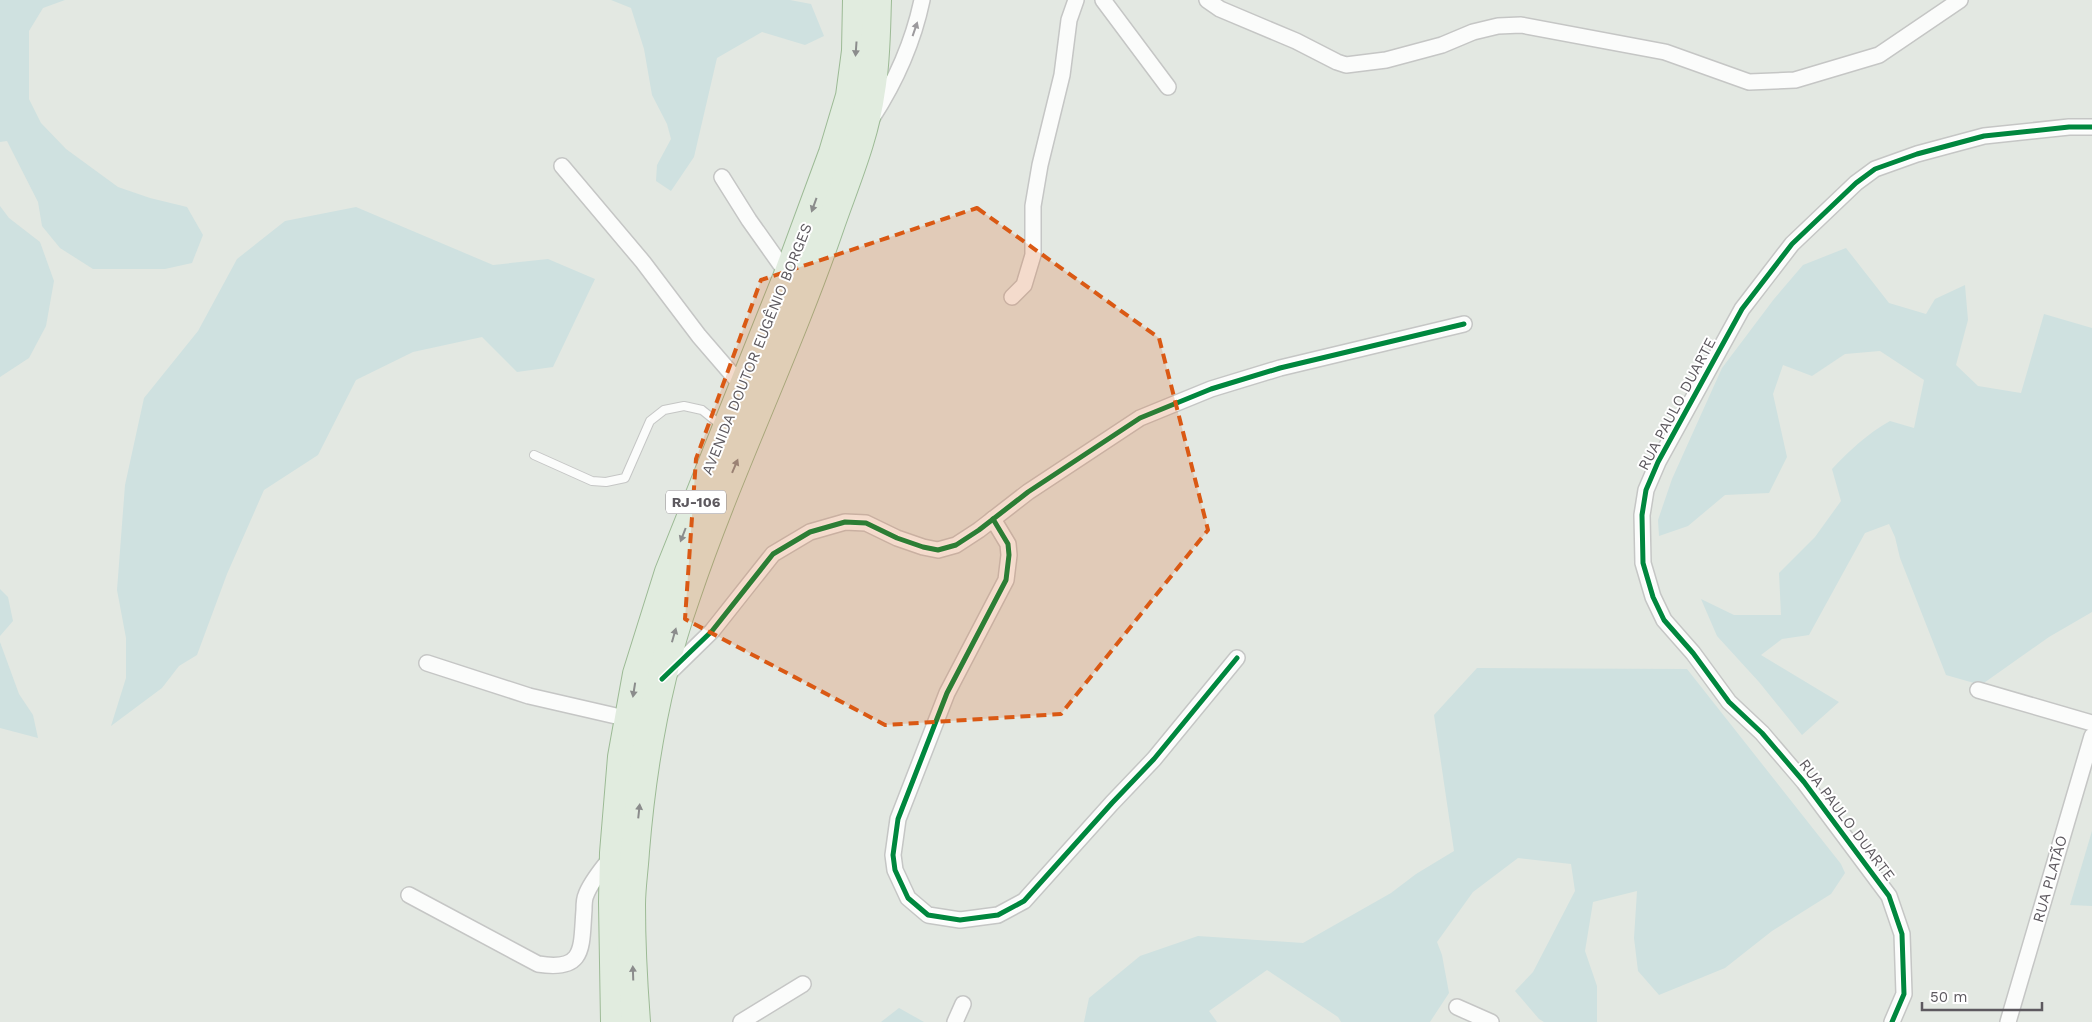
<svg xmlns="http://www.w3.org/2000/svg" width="2092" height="1022" font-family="'Work Sans',sans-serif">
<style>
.green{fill:#cfe1e0}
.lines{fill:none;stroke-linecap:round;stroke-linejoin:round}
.lane-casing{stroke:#c5c6c5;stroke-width:10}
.street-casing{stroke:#c5c6c5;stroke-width:18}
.highway-casing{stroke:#9cba95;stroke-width:30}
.lane{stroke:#fbfcfb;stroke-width:8}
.street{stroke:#fbfcfb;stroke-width:15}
.highway{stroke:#e1ecdf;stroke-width:28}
.cycleway-casing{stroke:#fff;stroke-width:8}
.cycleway{stroke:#00873e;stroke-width:5}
.oneway{fill:#9c9a9d}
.oneway2{fill:#8b8c8c}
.marked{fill:#da5914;fill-opacity:0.2;stroke:#da5914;stroke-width:4;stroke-dasharray:10 6;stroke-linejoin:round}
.labels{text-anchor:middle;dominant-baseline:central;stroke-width:4;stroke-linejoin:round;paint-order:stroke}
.shield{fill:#fff;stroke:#8e8b8f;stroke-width:1}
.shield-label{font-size:14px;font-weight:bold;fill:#5d595f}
.street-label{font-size:15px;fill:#5d595f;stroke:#fff}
</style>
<rect width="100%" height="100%" fill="#e3e8e2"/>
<!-- green -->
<g class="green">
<polygon points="0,0 65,0 43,8 29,31 29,99 41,123 66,149 118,187 150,198 187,207 203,235 192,263 165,269 93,269 60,248 42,226 38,202 7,141 0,142"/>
<polygon points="611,0 790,0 811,4 824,36 805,45 762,32 717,58 694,157 671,191 656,181 657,165 671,139 667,124 652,95 644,49 631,8"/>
<polygon points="0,206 9,218 40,242 54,281 46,326 29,358 0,377"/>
<polygon points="356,207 493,265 548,259 595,279 553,367 517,372 482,337 413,352 356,380 318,455 264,490 227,574 197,655 179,666 162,688 111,726 126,678 126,638 117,590 125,485 144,398 198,331 237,259 285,221"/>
<path d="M 1846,248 L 1889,303 L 1926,314 L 1935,299 L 1965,285 L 1968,320 L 1956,365 L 1978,386 L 2021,393 L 2044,314 L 2092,328 L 2092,612 L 2049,637 L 1981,685 L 1946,675 L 1900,558 L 1895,537 L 1889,524 L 1865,533 L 1809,635 L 1782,639 L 1761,655 L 1839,702 L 1802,735 L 1759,682 L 1717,636 L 1701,599 L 1734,615 L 1781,615 L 1779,573 L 1815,537 L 1841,501 L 1832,469 C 1850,450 1867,434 1890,421 L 1914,428 L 1924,380 L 1880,351 L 1845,354 L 1812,376 L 1783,365 L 1773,394 L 1787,457 L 1769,493 L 1725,495 L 1688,526 L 1659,536 L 1658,520 L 1672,479 L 1722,368 L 1774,299 L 1803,265 Z"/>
<polygon points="0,589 8,597 13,621 0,636"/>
<polygon points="0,642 19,694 33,715 38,738 0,728"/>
<polygon points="1477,668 1687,669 1841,864 1845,873 1831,894 1772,931 1725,968 1659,995 1638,971 1634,938 1637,891 1593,902 1585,951 1597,986 1597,1022 1544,1022 1539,1019 1515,991 1533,972 1575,891 1571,864 1518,858 1473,892 1437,942 1442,955 1449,993 1430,1022 1341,1022 1338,1017 1267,970 1209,1011 1217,1022 1084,1022 1089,998 1140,956 1198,936 1303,943 1391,893 1416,874 1454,851 1434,715"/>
<polygon points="2092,831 2092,906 2070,905"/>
<polygon points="899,1008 924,1022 881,1022"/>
</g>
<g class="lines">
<!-- lane casing -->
<g class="lane-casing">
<polyline id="lane" points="534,455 592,481 606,482 625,478 650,421 664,410 684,406 702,410 722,426"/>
</g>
<!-- street casing -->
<g class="street-casing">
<g id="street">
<polyline points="1103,0 1168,87"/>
<polyline points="1207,0 1220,9 1296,41 1337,62 1346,65 1386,60 1442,45 1473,32 1498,26 1521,25 1665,52 1749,82 1795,80 1879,55 1960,0"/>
<path d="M 872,118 C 896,81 913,43 922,0"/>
<polyline points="562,166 643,262 699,336 743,387"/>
<polyline points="722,177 749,220 788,275"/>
<polyline points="1012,297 1024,285 1033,255 1033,206 1040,165 1062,75 1069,20 1076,0"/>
<polyline points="993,519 1008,544 1009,555 1006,580 947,693 898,819 893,855 895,870 908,898 928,915 960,920 998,915 1024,901 1112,803 1154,759 1237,658"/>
<polyline points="427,663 529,696 629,719"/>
<polyline points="667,675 712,631 773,554 810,532 845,522 866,523 897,538 923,547 938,550 956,545 979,530 1028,492 1140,418 1211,389 1280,368 1464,324"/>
<polyline points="1978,690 2092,723"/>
<path d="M 409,895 L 538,964 C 586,972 581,947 584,910 C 584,905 584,899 586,895 C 591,881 603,868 612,856"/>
<polyline points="1457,1007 1491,1022"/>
<polyline points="741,1022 803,984"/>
<polyline points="955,1022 963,1004"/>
<polyline points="1892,1022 1904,994 1902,934 1889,896 1804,782 1762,733 1729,702 1693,653 1664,620 1653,597 1643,563 1642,515 1646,490 1658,462 1742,309 1792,244 1856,183 1875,169 1917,154 1984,136 2069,127 2092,127"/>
<polyline points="2008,1022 2092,736"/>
</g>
</g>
<!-- highway casing -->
<g class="highway-casing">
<g id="highway">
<polyline points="615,1022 613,902 614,853 622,757 637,674 669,572 788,275 833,153 850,96 856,51 857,0"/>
<path d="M 636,1022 C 633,983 631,944 631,905 C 631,887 634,869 635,851 C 642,765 657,678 686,596 C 729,469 788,349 831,223 C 846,180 865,136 871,90 C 876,61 876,30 877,0"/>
</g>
</g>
<!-- lane -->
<use href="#lane" class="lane"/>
<!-- street -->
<use href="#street" class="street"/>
<!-- highway -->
<use href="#highway" class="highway"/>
<!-- cycleway casing -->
<g class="cycleway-casing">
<g id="cycleway">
<polyline points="993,519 1008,544 1009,555 1006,580 947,693 898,819 893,855 895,870 908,898 928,915 960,920 998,915 1024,901 1112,803 1154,759 1237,658"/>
<polyline points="662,679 712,631 773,554 810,532 845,522 866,523 897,538 923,547 938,550 956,545 979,530 1028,492 1140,418 1211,389 1280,368 1464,324"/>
<polyline points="1892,1022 1904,994 1902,934 1889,896 1804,782 1762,733 1729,702 1693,653 1664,620 1653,597 1643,563 1642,515 1646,490 1658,462 1742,309 1792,244 1856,183 1875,169 1917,154 1984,136 2069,127 2092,127"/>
</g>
</g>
<!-- cycleway -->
<use href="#cycleway" class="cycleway"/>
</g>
<!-- one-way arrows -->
<defs><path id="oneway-solid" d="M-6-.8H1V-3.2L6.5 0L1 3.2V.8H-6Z" transform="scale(1.25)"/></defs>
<use class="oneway" href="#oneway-solid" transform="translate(915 29) rotate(-71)"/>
<g class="oneway2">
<use href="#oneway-solid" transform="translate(856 49) rotate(94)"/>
<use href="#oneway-solid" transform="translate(814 205) rotate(110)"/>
<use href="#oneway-solid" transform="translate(735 466) rotate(-67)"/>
<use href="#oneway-solid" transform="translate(683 535) rotate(111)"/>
<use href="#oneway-solid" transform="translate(674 635) rotate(-74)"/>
<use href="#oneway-solid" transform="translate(634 690) rotate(99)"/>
<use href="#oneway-solid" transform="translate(639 811) rotate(-84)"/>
<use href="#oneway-solid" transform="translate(633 973) rotate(-92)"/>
</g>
<!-- marked area -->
<path class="marked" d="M 977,208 L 1159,338 L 1208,530 L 1061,714 L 885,725 L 685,619 L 696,459 L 761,280 Z"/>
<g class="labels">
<!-- shield labels -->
<rect class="shield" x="666" y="490.5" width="60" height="23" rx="4"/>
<g class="shield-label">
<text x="696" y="502">RJ-106</text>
</g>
<!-- street labels -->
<g class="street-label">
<text transform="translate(757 349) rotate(-68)">AVENIDA DOUTOR EUGÊNIO BORGES</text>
<text transform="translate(1677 404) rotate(-62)">RUA PAULO DUARTE</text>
<text transform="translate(1847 820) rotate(53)">RUA PAULO DUARTE</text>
<text transform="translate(2050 879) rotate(-74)">RUA PLATÃO</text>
</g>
</g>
<!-- scale -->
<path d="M1922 1002v8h120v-8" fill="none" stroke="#5d595f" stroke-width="2.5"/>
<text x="1930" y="1002" font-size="15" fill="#5d595f" stroke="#ffffff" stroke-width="4" paint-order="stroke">50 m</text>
</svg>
